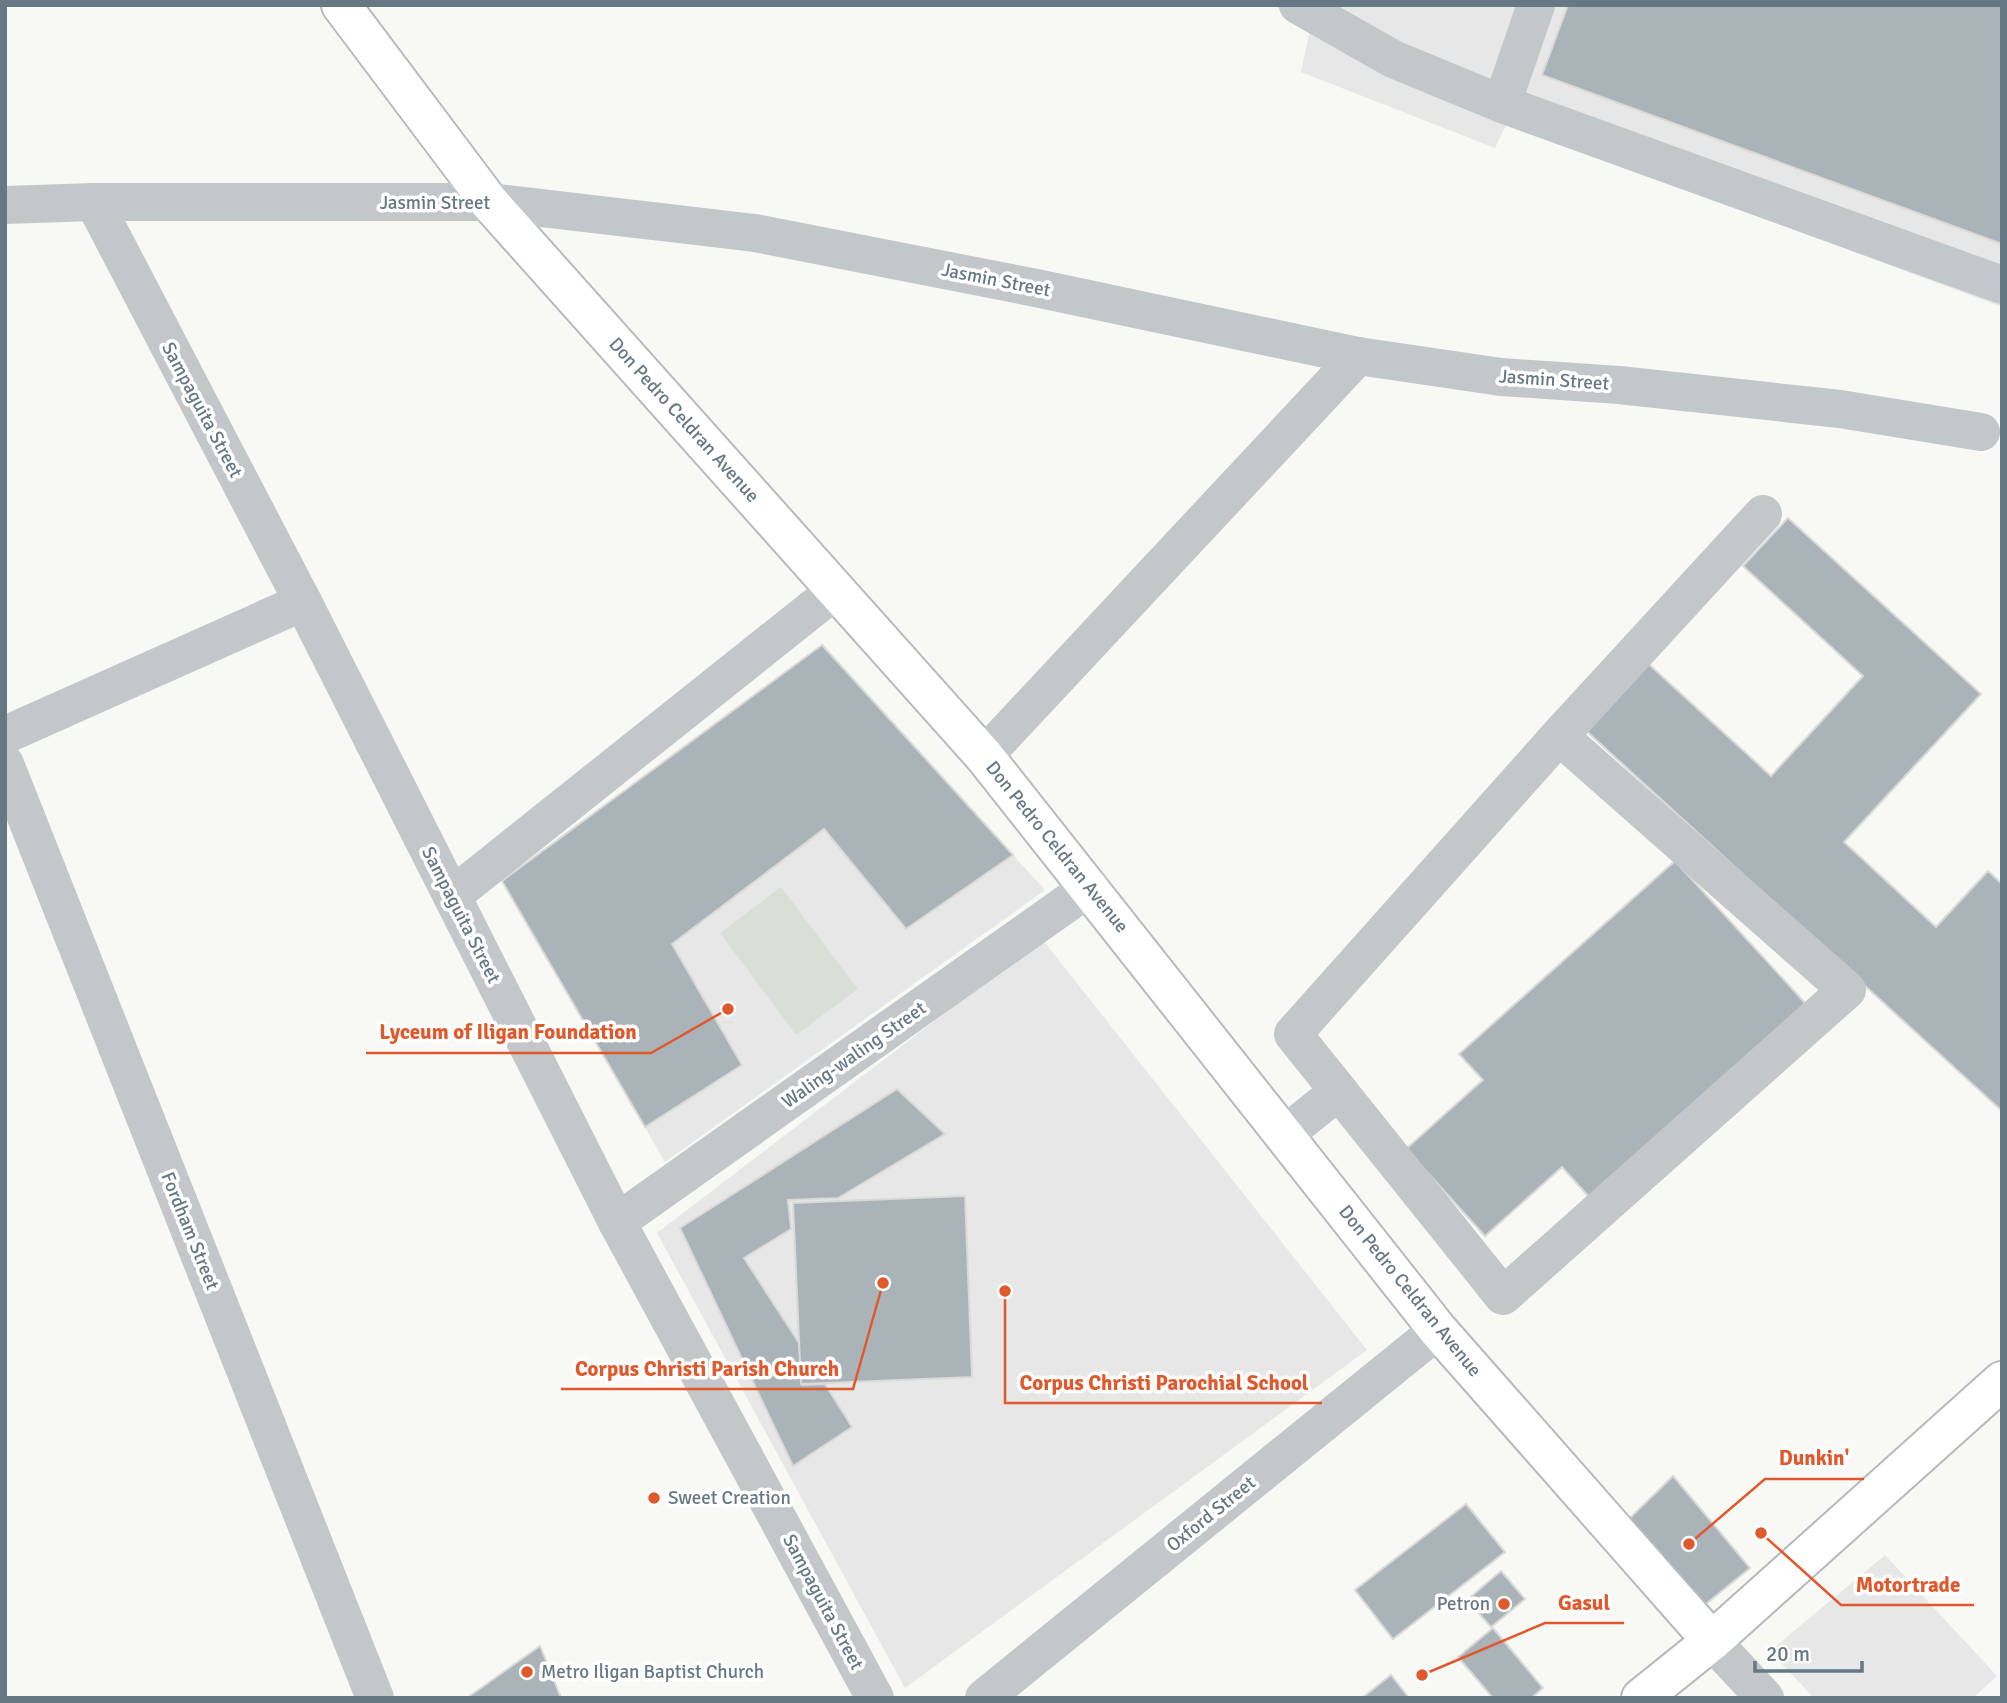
<svg xmlns="http://www.w3.org/2000/svg" width="2007" height="1703" font-family="Signika,sans-serif">
<style>
.built{fill:#e6e7e6}
.green{fill:#d9dfd6}
.building{fill:#aab3b7;stroke:#d9d9d7;stroke-width:2}
.lines{fill:none;stroke-linecap:round;stroke-linejoin:round}
.major-casing{stroke:#b6bbbe;stroke-width:42}
.highway-casing{stroke:#b6babc;stroke-width:42}
.minor{stroke:#c3c7ca;stroke-width:38}
.major{stroke:#fff;stroke-width:38}
.highway{stroke:#fff;stroke-width:38}
.poi-dot{fill:#e0592d;stroke:#fff;stroke-width:2.5}
.labels{text-anchor:middle;dominant-baseline:central;stroke-width:7;stroke-linejoin:round;paint-order:stroke}
.street-label{font-size:19px;fill:#677885;stroke:#fff}
.poi-label{font-size:19px;fill:#677885;stroke:#fff;text-anchor:start}
.leader{fill:none;stroke:#e0592d;stroke-width:2.5}
.callout-dot{fill:#e0592d;stroke:#fff;stroke-width:2.5}
.callout-label{font-size:21px;text-anchor:middle;font-weight:bold;fill:#e0592d;stroke:#fff;stroke-width:7;stroke-linejoin:round;paint-order:stroke}
</style>
<rect width="100%" height="100%" fill="#f8f8f5"/>
<!-- built -->
<g class="built">
<polygon points="1271,5 2002,5 2002,307 1507,123 1495,148 1301,72 1312,21"/>
<polygon points="822,645 1045,890 665,1162 502,881"/>
<polygon points="1042,939 1367,1350 905,1688 657,1233"/>
<polygon points="1885,1555 1997,1676 1973,1698 1814,1698 1770,1651"/>
</g>
<!-- green -->
<polygon class="green" points="781,887 858,989 796,1035 720,933"/>
<!-- building -->
<g class="building">
<polygon points="1568,5 2002,5 2002,244 1542,75"/>
<polygon points="1788,518 1981,694 1844,842 1936,927 1988,871 2002,884 2002,1111 1581,726 1643,659 1771,776 1863,676 1743,566"/>
<polygon points="822,645 1013,855 906,929 824,829 672,944 742,1065 645,1127 502,881"/>
<polygon points="1675,861 1806,1004 1590,1198 1562,1167 1485,1236 1406,1149 1483,1080 1459,1054"/>
<polygon points="897,1089 945,1134 838,1198 788,1200 791,1229 744,1258 799,1343 802,1385 825,1384 852,1427 793,1466 680,1228"/>
<polygon points="965,1196 972,1377 801,1384 793,1203"/>
<polygon points="1673,1476 1750,1568 1702,1607 1627,1521"/>
<polygon points="1466,1504 1505,1552 1393,1639 1355,1590"/>
<polygon points="1501,1571 1525,1599 1491,1627 1467,1600"/>
<polygon points="1493,1628 1543,1688 1531,1698 1493,1698 1458,1657"/>
<polygon points="540,1646 561,1698 467,1698"/>
<polygon points="1391,1675 1409,1698 1362,1698"/>
</g>
<g class="lines">
<!-- major casing -->
<g class="major-casing">
<polyline id="major" points="341,5 489,202 984,756 1438,1330 1712,1641"/>
</g>
<!-- highway casing -->
<g class="highway-casing">
<polyline id="highway" points="1641,1698 1712,1641 2002,1381"/>
</g>
<!-- minor -->
<g class="minor">
<polyline points="1298,5 1393,59 1502,104 2002,285"/>
<polyline points="1502,104 1536,5"/>
<polyline points="94,202 303,602 617,1222 875,1698"/>
<polyline points="5,205 94,202 489,202 755,233 1036,288 1358,356 1501,377 1619,385 1840,409 1981,432"/>
<polyline points="5,735 303,602"/>
<polyline points="1559,736 1847,990 1503,1296 1293,1034 1559,736 1763,514"/>
<polyline points="984,756 1358,356"/>
<polyline points="5,764 375,1698"/>
<polyline points="452,896 836,590"/>
<polyline points="1284,1135 1339,1091"/>
<polyline points="617,1222 1090,887"/>
<polyline points="1712,1641 1765,1698"/>
<polyline points="984,1698 1438,1330"/>
</g>
<!-- major -->
<use href="#major" class="major"/>
<!-- highway -->
<use href="#highway" class="highway"/>
</g>
<!-- markers -->
<g class="poi-dot">
<circle cx="654" cy="1498" r="7"/>
<circle cx="1504" cy="1604" r="7"/>
<circle cx="527" cy="1672" r="7"/>
</g>
<g class="labels">
<!-- street labels -->
<g class="street-label">
<text x="435" y="203">Jasmin Street</text>
<text transform="translate(996 280) rotate(11)">Jasmin Street</text>
<text transform="translate(1554 380) rotate(4)">Jasmin Street</text>
<text transform="translate(202 410) rotate(62)">Sampaguita Street</text>
<text transform="translate(684 420) rotate(48)">Don Pedro Celdran Avenue</text>
<text transform="translate(1057 847) rotate(51)">Don Pedro Celdran Avenue</text>
<text transform="translate(461 915) rotate(63)">Sampaguita Street</text>
<text transform="translate(854 1055) rotate(-35)">Waling-waling Street</text>
<text transform="translate(190 1231) rotate(68)">Fordham Street</text>
<text transform="translate(1410 1291) rotate(51)">Don Pedro Celdran Avenue</text>
<text transform="translate(1211 1514) rotate(-39)">Oxford Street</text>
<text transform="translate(823 1602) rotate(62)">Sampaguita Street</text>
</g>
<!-- poi labels -->
<g class="poi-label">
<text x="668" y="1498">Sweet Creation</text>
<text x="1490" y="1604" text-anchor="end">Petron</text>
<text x="541" y="1672">Metro Iligan Baptist Church</text>
</g>
</g>
<!-- callouts -->
<path class="leader" d="M728 1009L651 1053H366M883 1283L853 1389H561M1005 1291L1005 1403H1322M1689 1544L1765 1479H1864M1761 1533L1841 1605H1974M1422 1675L1545 1623H1624"/>
<g class="callout-dot">
<circle cx="728" cy="1009" r="7"/>
<circle cx="883" cy="1283" r="7"/>
<circle cx="1005" cy="1291" r="7"/>
<circle cx="1689" cy="1544" r="7"/>
<circle cx="1761" cy="1533" r="7"/>
<circle cx="1422" cy="1675" r="7"/>
</g>
<g class="callout-label">
<text x="508" y="1039">Lyceum of Iligan Foundation</text>
<text x="707" y="1376">Corpus Christi Parish Church</text>
<text x="1164" y="1390">Corpus Christi Parochial School</text>
<text x="1814" y="1465">Dunkin'</text>
<text x="1908" y="1592">Motortrade</text>
<text x="1584" y="1610">Gasul</text>
</g>
<!-- border -->
<rect width="2007" height="1703" fill="none" stroke="#677885" stroke-width="14"/>
<!-- scale -->
<path d="M1755 1661v10h107v-10" fill="none" stroke="#677885" stroke-width="3.5"/>
<text x="1766" y="1661" font-size="21" fill="#677885" stroke="#ffffff" stroke-width="5" paint-order="stroke">20 m</text>
</svg>
